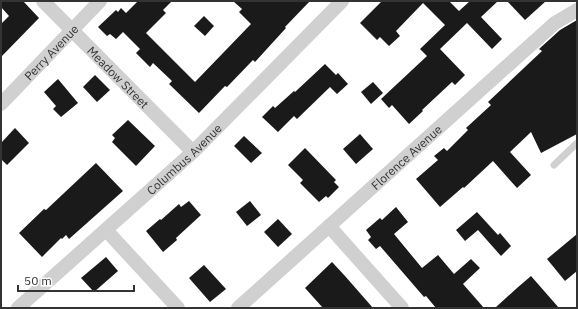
<svg xmlns="http://www.w3.org/2000/svg" width="578" height="309" font-family="'IBM Plex Sans',sans-serif">
<style>
.building{fill:#1a1a1a}
.lines{fill:none;stroke-linecap:round;stroke-linejoin:round}
.service{stroke:#d0d0d0;stroke-width:7}
.minor{stroke:#d0d0d0;stroke-width:14}
.labels{text-anchor:middle;dominant-baseline:central;stroke-width:4;stroke-linejoin:round;paint-order:stroke}
.street-label{font-size:12px;fill:#333;stroke:#fff}
</style>
<rect width="100%" height="100%" fill="#fff"/>
<!-- building -->
<g class="building">
<polygon points="1,1 23,1 39,18 1,57 1,24 9,16 1,7"/>
<polygon points="138,1 172,1 163,10 166,13 146,33 195,82 251,24 239,12 242,9 233,1 310,1 285,27 286,28 265,51 255,62 253,60 227,87 225,86 199,113 169,84 172,81 153,63 150,67 136,53 140,49 123,32 116,39 110,34 107,36 98,27 116,10 118,12 121,8 126,13"/>
<polygon points="382,1 449,1 459,11 470,1 498,1 481,17 502,39 492,49 467,23 440,49 465,75 455,85 452,82 422,110 423,111 409,124 392,105 389,108 381,99 427,56 420,49 445,25 423,3 396,31 400,36 389,46 380,37 377,40 360,23"/>
<polygon points="507,1 546,1 525,20"/>
<polygon points="204,16 214,26 205,36 194,26"/>
<polygon points="577,20 577,134 541,153 531,132 510,152 531,175 517,188 493,161 464,188 463,187 440,207 416,179 438,160 434,156 444,148 447,151 468,130 466,128 491,105 488,102 542,51 539,49 560,30"/>
<polygon points="325,64 336,75 338,73 348,84 337,94 330,87 297,119 294,116 278,132 262,117 273,106 275,108 294,91 295,92"/>
<polygon points="95,75 110,90 97,102 83,87"/>
<polygon points="58,79 78,103 61,117 53,109 56,106 44,92"/>
<polygon points="373,82 383,93 371,104 361,92"/>
<polygon points="128,120 155,146 136,166 112,142 115,138 112,135"/>
<polygon points="15,128 29,143 7,165 1,159 1,143"/>
<polygon points="360,134 373,149 356,164 343,149"/>
<polygon points="244,136 262,153 251,163 234,146"/>
<polygon points="305,148 336,180 334,182 339,187 328,198 326,196 319,202 300,183 303,180 288,165"/>
<polygon points="96,163 123,191 69,239 66,235 62,239 61,238 42,257 19,233 44,209 46,210"/>
<polygon points="189,201 201,215 176,238 177,240 163,252 146,231 160,219 161,220 179,204 181,207"/>
<polygon points="250,201 261,215 247,226 236,212"/>
<polygon points="396,207 408,222 394,234 422,268 438,255 454,274 471,259 480,268 463,284 484,308 436,308 426,296 424,297 380,246 376,249 368,240 371,237 366,230 380,218 382,220"/>
<polygon points="477,212 498,235 500,233 511,246 501,256 478,230 465,241 456,230"/>
<polygon points="278,219 292,234 278,247 264,232"/>
<polygon points="577,234 577,271 565,281 547,259"/>
<polygon points="106,257 118,271 94,292 81,278"/>
<polygon points="332,262 345,276 373,308 323,308 305,288"/>
<polygon points="204,265 226,289 210,302 189,278"/>
<polygon points="531,276 559,308 495,308 517,288"/>
</g>
<g class="lines">
<!-- service -->
<polyline class="service" points="554,165 577,143"/>
<!-- minor -->
<g class="minor">
<path id="s1" d="M 43,1 L 193,152"/>
<path id="s2" d="M 1,104 L 100,1"/>
<polyline points="329,226 402,308"/>
<polyline points="106,230 178,308"/>
<path id="s3" d="M 18,308 L 193,152 L 342,1"/>
<path id="s4" d="M 238,308 L 555,23 L 577,10"/>
</g>
</g>
<g class="labels">
<!-- street labels -->
<g class="street-label">
<text stroke="none"><textPath href="#s2" startOffset="72">Perry Avenue</textPath></text>
<text stroke="none"><textPath href="#s1" startOffset="107">Meadow Street</textPath></text>
<text stroke="none"><textPath href="#s4" startOffset="226">Florence Avenue</textPath></text>
<text stroke="none"><textPath href="#s3" startOffset="223">Columbus Avenue</textPath></text>
</g>
</g>
<!-- border -->
<rect width="578" height="309" fill="none" stroke="#333333" stroke-width="4"/>
<!-- scale -->
<path d="M18 285v6h116v-6" fill="none" stroke="#333333" stroke-width="2"/>
<text x="24" y="285" font-size="12" fill="#333333" stroke="#ffffff" stroke-width="3" paint-order="stroke">50 m</text>
</svg>
